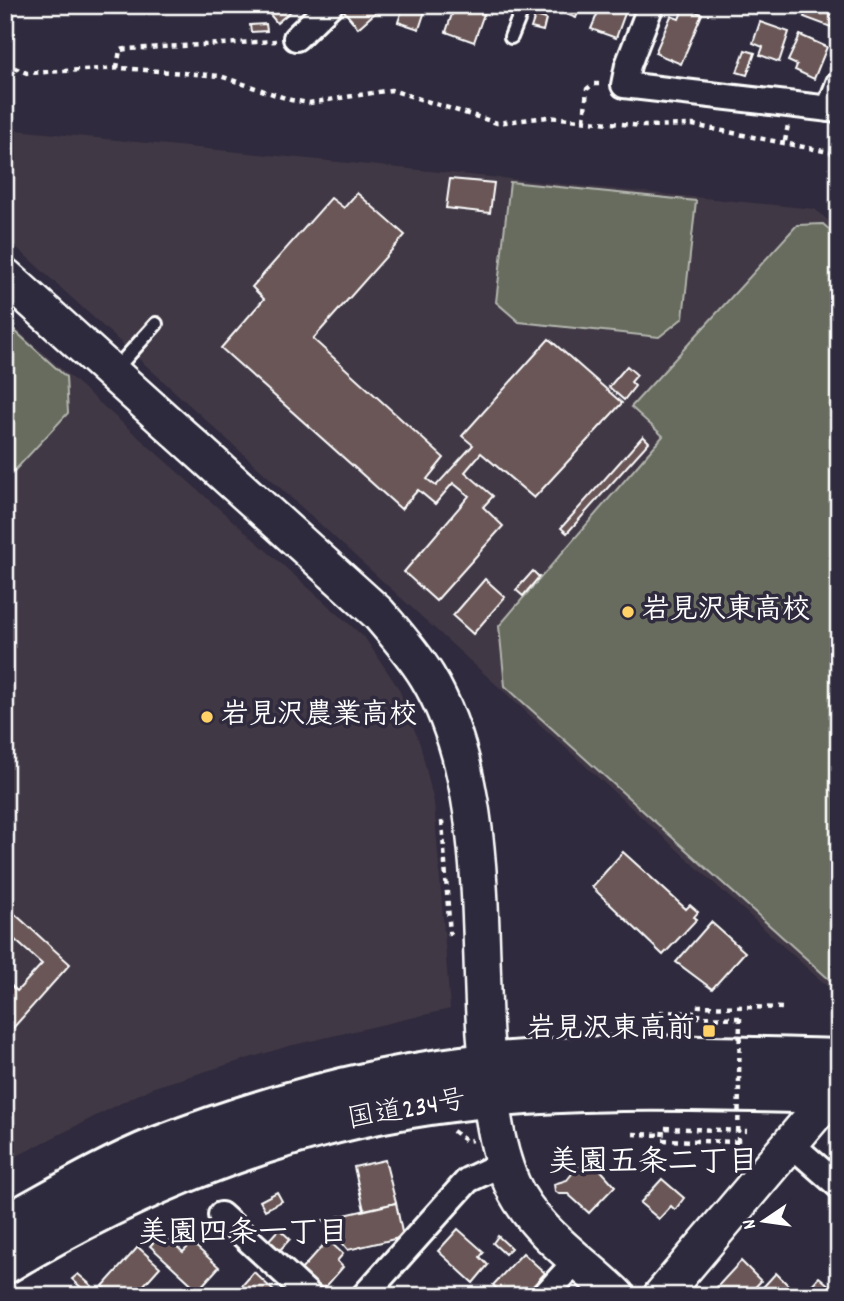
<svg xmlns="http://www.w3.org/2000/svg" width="844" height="1301" font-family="Dekko,'Klee One',sans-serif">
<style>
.built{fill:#413745}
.green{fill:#676c5e;stroke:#b3b6ae;stroke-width:2}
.building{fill:#6a5657;stroke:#fff;stroke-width:2}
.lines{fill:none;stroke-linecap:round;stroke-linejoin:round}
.lane-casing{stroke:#fff;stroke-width:18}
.street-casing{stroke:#fff;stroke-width:30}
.secondary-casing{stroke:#fff;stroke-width:40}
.highway-casing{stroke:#fff;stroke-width:44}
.path{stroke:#fff;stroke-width:4.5;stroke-dasharray:5 5;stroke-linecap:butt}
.lane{stroke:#2f2a3d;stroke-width:12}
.street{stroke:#2f2a3d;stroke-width:24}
.secondary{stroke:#2f2a3d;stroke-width:35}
.highway{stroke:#2f2a3d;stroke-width:38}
.path-bridge{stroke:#fff;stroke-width:4.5;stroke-dasharray:5 5;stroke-linecap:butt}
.poi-dot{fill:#ffd166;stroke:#2f2a3d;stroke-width:2.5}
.labels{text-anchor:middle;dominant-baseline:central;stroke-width:7;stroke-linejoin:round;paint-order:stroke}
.poi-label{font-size:28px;font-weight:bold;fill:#fff;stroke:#2f2a3d;text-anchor:start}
.street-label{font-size:28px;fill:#fff;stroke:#2f2a3d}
.neighbourhood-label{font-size:30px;font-weight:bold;fill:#fff;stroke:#2f2a3d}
</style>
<rect width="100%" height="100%" fill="#2f2a3d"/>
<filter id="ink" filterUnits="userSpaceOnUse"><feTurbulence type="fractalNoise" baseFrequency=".0143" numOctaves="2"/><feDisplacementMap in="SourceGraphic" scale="14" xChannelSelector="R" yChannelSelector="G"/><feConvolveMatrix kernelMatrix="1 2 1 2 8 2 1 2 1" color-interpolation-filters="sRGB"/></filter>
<g filter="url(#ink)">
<!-- built -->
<g class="built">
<polygon points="5,129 815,209 839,230 839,988 829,988 5,237"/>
<polygon points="5,319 365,638 399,689 420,744 434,802 450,1009 289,1046 151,1088 5,1162"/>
</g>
<!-- green -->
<g class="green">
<polygon points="510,182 696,201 683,318 659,337 519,322 496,302"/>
<polygon points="823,224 839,238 839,981 831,981 505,686 499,626 663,436 631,407 797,225"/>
<polygon points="5,322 66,377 68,413 5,481"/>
</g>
<!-- building -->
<g class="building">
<polygon points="262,5 298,5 277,23"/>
<polygon points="351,5 384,5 358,28 344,11"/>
<polygon points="404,5 427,5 419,29 398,22"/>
<polygon points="455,5 487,5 474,42 446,32"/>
<polygon points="544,5 581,5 576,18"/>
<polygon points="601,5 628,5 616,38 591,29"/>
<polygon points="808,6 835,15 831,27 804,17"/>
<polygon points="684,7 702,14 681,64 655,53 671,16 679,19"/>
<polygon points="535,16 546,19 543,31 531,28"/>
<polygon points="760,22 789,32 779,62 760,55 763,47 753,43"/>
<polygon points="266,24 267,31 251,32 250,25"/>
<polygon points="800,35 827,47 814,79 795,70 797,65 788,61"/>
<polygon points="745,50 755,53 747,75 737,72"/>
<polygon points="450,179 494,183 490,213 446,208"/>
<polygon points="357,193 405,235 313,339 444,458 427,479 436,486 473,445 462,436 549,339 622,403 534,498 481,453 465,472 493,496 483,507 503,526 436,601 404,572 469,496 453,483 435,504 418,490 401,509 221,348 264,299 252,287 331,198 344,208"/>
<polygon points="627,366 637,375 631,382 635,386 624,400 609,387"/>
<polygon points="643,436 649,442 567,533 561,528"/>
<polygon points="533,571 539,577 523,596 516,590"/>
<polygon points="485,579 505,597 473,634 453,616"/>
<polygon points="623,852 686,909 690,905 698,912 694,917 697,919 663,955 592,887"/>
<polygon points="5,905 70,964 5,1037 5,980 17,991 42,964 5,931"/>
<polygon points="711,922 745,952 712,989 676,962"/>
<polygon points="587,1155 615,1186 589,1213 568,1194 559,1194 555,1191 554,1184 567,1180"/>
<polygon points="385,1160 396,1203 364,1210 354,1167"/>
<polygon points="662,1179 684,1198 675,1210 671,1206 659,1219 640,1203"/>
<polygon points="277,1192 282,1201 265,1210 260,1201"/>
<polygon points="396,1203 403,1237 348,1250 323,1220"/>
<polygon points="279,1229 290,1239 279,1251 268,1241"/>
<polygon points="458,1229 484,1252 480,1257 488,1265 473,1283 438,1251"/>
<polygon points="162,1233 183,1252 192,1243 219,1267 198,1290 150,1246"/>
<polygon points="498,1236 511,1248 505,1254 493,1243"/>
<polygon points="328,1240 343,1254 337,1261 343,1267 322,1291 300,1271"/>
<polygon points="138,1247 160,1267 134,1296 114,1296 103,1286"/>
<polygon points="523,1253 545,1273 524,1296 504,1296 493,1285"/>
<polygon points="741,1261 761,1281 747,1296 726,1296 717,1287"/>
<polygon points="254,1272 279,1296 233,1296"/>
<polygon points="776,1273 797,1294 795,1296 755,1296"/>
<polygon points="78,1274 92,1286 86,1292 72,1279"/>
<polygon points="819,1277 837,1292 834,1296 811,1296 806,1291"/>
</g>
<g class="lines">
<!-- lane casing -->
<g class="lane-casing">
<g id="lane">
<polyline points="511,37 524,5"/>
<polyline points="113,372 156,324"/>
</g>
</g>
<!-- street casing -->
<g class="street-casing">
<g id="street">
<polyline points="651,5 628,65 624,85 839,110"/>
<polyline points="296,38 330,5"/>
<polyline points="829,109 839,83"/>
<polyline points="790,1143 839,1186"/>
<polyline points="221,1215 310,1296"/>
<polyline points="364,1296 468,1180 504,1163"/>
<polyline points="544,1296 577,1260"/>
</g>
</g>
<!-- secondary casing -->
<g class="secondary-casing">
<g id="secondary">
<path d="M 5,276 L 378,613 C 395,633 413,653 427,676 C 488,776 478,921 485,1034 C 489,1082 492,1140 512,1184 C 533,1231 582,1261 617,1296"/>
<polyline points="661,1296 832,1094 839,1089"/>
</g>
</g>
<!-- highway casing -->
<g class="highway-casing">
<g id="highway">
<path d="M 5,1225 C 55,1198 104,1168 156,1147 C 262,1106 375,1074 489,1063 C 605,1051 723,1056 839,1059"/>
<path d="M 5,1264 C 135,1185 280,1127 430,1105 C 565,1085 703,1091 839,1094"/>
</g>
</g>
<!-- path -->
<g class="path">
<polyline points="5,64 27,73 121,68 220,76 291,100 309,103 391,90 497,123 548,117 642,126 693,125 839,154"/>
<polyline points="117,68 120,50 126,49 276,41"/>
<polyline points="584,120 587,89 593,84 602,84"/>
<polyline points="785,141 788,125"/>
<polyline points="442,821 450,935"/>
<polyline points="660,1012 699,1013"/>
<polyline points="740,1018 699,1017 699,1006 786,1008"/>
<polyline points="453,1131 466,1141 472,1140"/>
<polyline points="633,1134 662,1135"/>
<polyline points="738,1142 662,1140 663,1128 747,1131"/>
</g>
<!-- lane -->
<use href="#lane" class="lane"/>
<!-- street -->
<use href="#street" class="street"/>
<!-- secondary -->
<use href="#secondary" class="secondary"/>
<!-- highway -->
<use href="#highway" class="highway"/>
<!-- path-bridge -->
<polyline class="path-bridge" points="738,1142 740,1018"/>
</g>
</g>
<!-- markers -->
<g class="poi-dot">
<circle cx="628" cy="612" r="7"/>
<circle cx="207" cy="717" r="7"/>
<rect x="702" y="1024" width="14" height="14" rx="3.5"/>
</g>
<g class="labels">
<!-- poi labels -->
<g class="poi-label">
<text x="642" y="612">岩見沢東高校</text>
<text x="221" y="717">岩見沢農業高校</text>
<text x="695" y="1031" text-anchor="end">岩見沢東高前</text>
</g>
<!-- street labels -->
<g class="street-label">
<text transform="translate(407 1112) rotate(-10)">国道234号</text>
</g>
<!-- neighbourhood labels -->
<g class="neighbourhood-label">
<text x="653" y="1164">美園五条二丁目</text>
<text x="243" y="1235">美園四条一丁目</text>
</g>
</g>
<!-- margin -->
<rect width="844" height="1301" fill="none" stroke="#2f2a3d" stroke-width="28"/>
<rect x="14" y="14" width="816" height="1273" fill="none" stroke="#fff" stroke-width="2.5" filter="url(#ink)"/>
<!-- north arrow -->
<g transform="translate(764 1221) rotate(257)" stroke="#2f2a3d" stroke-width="5" paint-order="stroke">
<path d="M0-5L12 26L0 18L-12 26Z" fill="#ffffff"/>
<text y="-10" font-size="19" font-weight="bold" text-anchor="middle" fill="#ffffff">N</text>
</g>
</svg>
